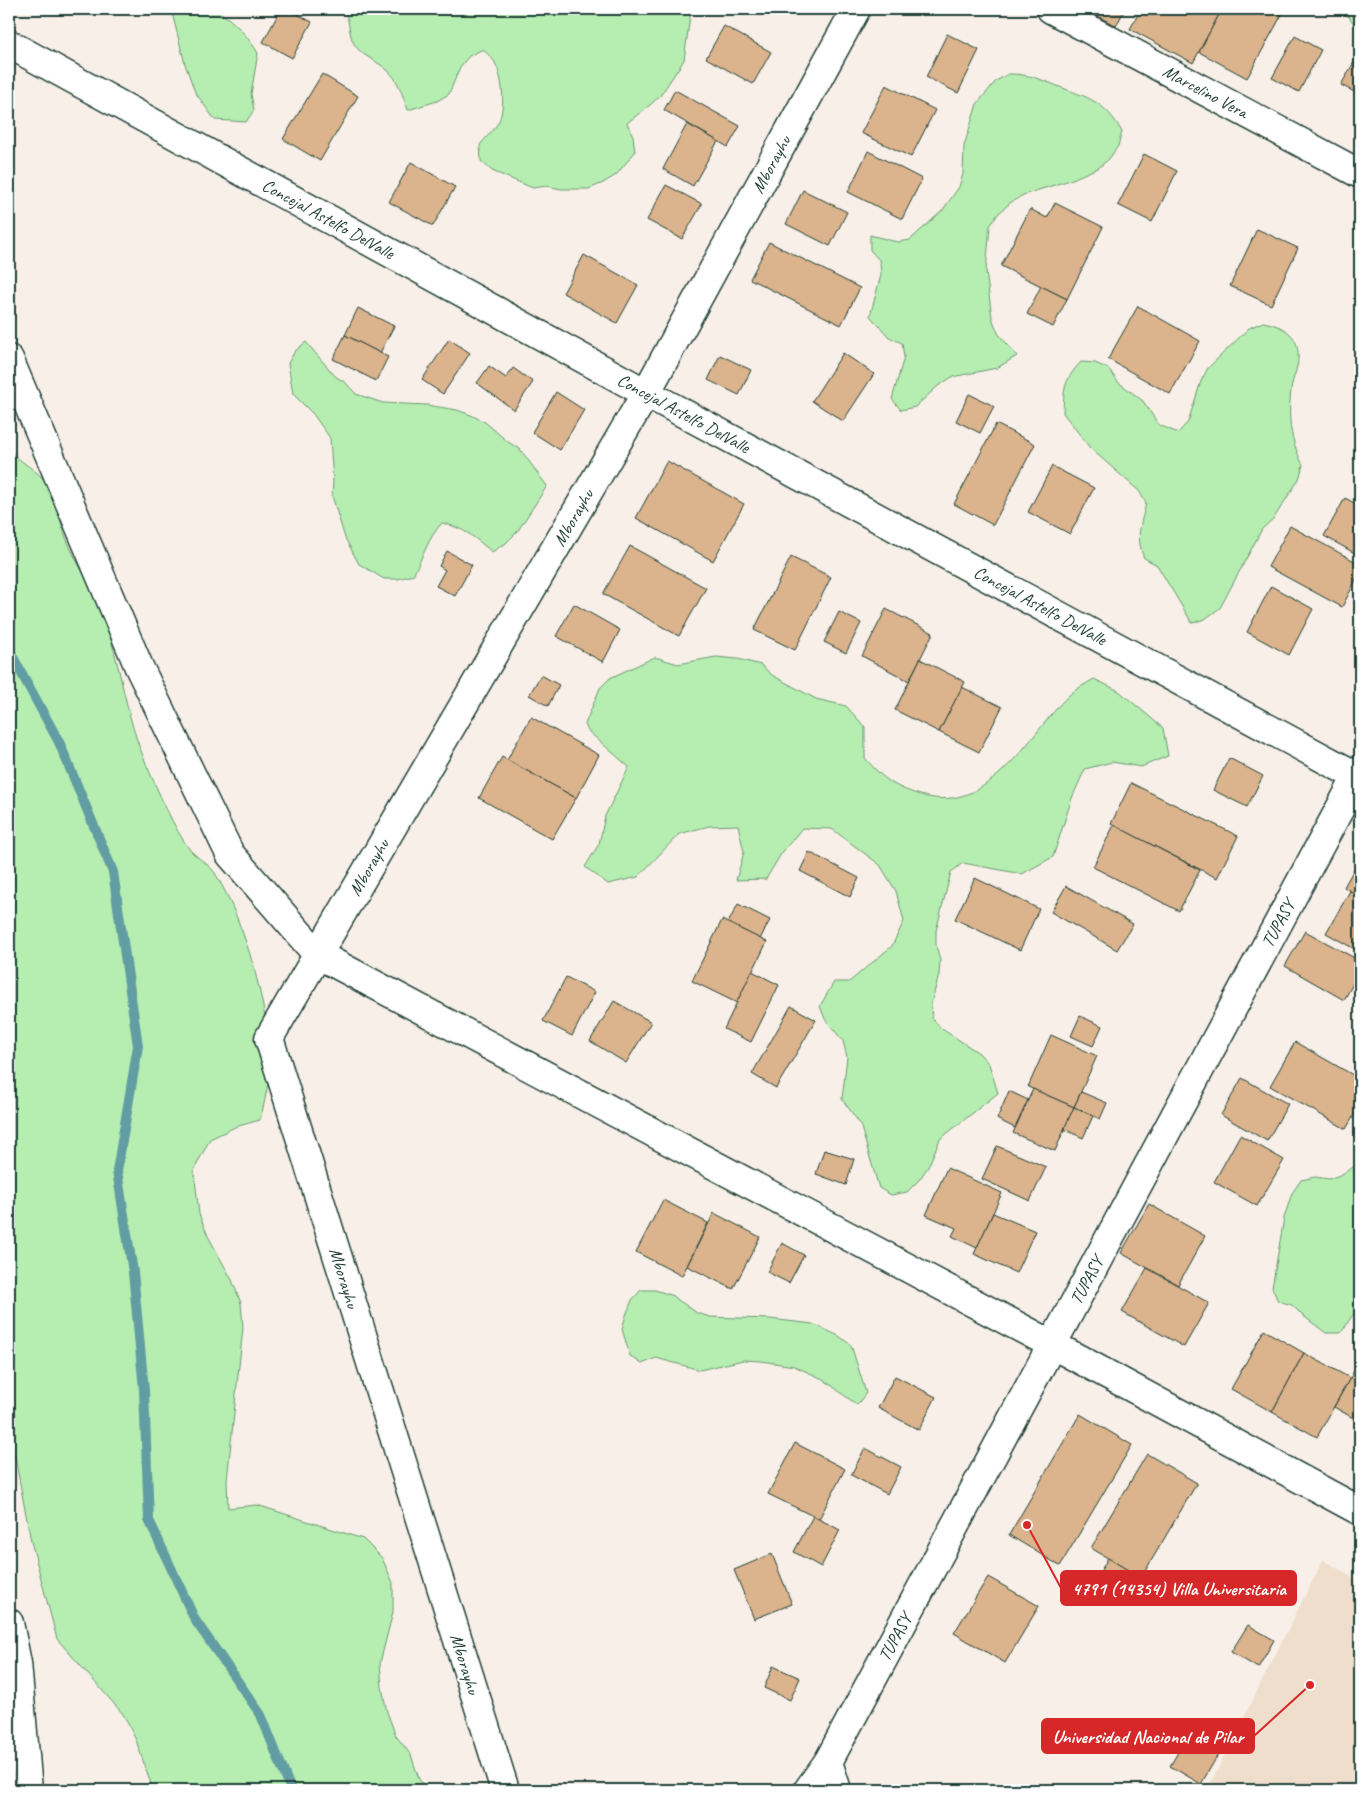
<svg xmlns="http://www.w3.org/2000/svg" width="1369" height="1799" font-family="Caveat,sans-serif">
<style>
.built{fill:#efdecc}
.green{fill:#b6eeb1;stroke:#6a9672}
.lines{fill:none;stroke-linecap:round;stroke-linejoin:round}
.stream{stroke:#629da3;stroke-width:10}
.building{fill:#dbb38c;stroke:#1f3d34}
.minor-casing{stroke:#1f3d34;stroke-width:31}
.minor{stroke:#fff;stroke-width:28}
.labels{text-anchor:middle;dominant-baseline:central;stroke-width:4;stroke-linejoin:round;paint-order:stroke}
.street-label{font-size:18px;fill:#1f3d34;stroke:#fff}
.leader{fill:none;stroke:#d62828;stroke-width:2}
.callout-dot{fill:#d62828;stroke:#fff;stroke-width:2}
.callout{fill:#d62828;stroke:#d62828;stroke-width:2}
.callout-label{font-size:19px;text-anchor:middle;font-weight:bold;fill:#fff}
</style>
<rect width="100%" height="100%" fill="#f8f0e8"/>
<filter id="ink" filterUnits="userSpaceOnUse"><feTurbulence type="fractalNoise" baseFrequency=".02" numOctaves="2"/><feDisplacementMap in="SourceGraphic" scale="10" xChannelSelector="R" yChannelSelector="G"/><feConvolveMatrix kernelMatrix="1 2 1 2 8 2 1 2 1" color-interpolation-filters="sRGB"/></filter>
<g filter="url(#ink)">
<!-- built -->
<polygon class="built" points="1323,1560 1360,1581 1360,1790 1207,1790"/>
<!-- green -->
<g class="green">
<path d="M 171,9 C 183,9 207,6 217,11 C 233,19 249,38 258,53 L 251,94 L 254,110 L 246,122 L 215,120 L 195,92 L 185,64 Z"/>
<path d="M 343,9 L 689,9 L 690,16 L 684,60 L 660,96 L 650,105 L 627,123 L 633,136 L 635,152 L 616,175 L 603,183 L 589,189 L 561,189 L 547,186 L 533,188 L 492,171 L 481,161 L 480,145 C 485,138 493,131 498,123 C 506,108 503,76 494,61 C 491,57 486,53 483,49 L 469,56 L 460,67 L 449,94 L 437,101 L 408,110 C 402,95 399,79 386,69 C 376,60 359,55 353,42 C 348,31 350,18 343,9 Z"/>
<polygon points="1343,9 1360,9 1360,30 1357,28"/>
<path d="M 1008,74 C 1026,74 1034,77 1050,83 C 1083,97 1103,97 1122,132 L 1118,146 L 1109,159 L 1098,168 L 1070,180 L 1023,195 L 1010,203 L 998,214 L 990,226 L 986,271 L 992,318 L 998,333 L 1017,356 L 997,368 L 952,377 L 938,386 L 915,407 L 901,410 L 892,399 L 904,357 L 902,343 L 889,337 L 870,316 L 881,275 L 880,261 L 870,250 L 870,235 L 897,242 L 910,240 L 943,210 L 959,187 L 963,174 L 964,146 L 977,104 L 996,81 Z"/>
<path d="M 1263,322 C 1284,326 1300,335 1298,359 C 1298,369 1292,379 1291,390 C 1290,399 1289,411 1290,421 C 1291,436 1296,451 1303,465 L 1299,479 L 1274,518 L 1262,529 L 1220,608 L 1205,619 L 1192,623 L 1157,565 L 1144,558 C 1135,535 1141,525 1146,503 L 1139,491 L 1090,448 L 1063,413 C 1064,389 1063,381 1081,362 L 1095,363 L 1109,369 L 1118,382 L 1143,401 L 1159,425 L 1178,433 L 1188,422 L 1201,381 L 1208,368 L 1249,328 Z"/>
<path d="M 306,342 L 335,376 L 346,383 L 356,394 L 383,403 L 427,405 L 457,410 L 471,415 L 485,422 L 508,442 L 520,449 L 547,486 L 517,532 L 506,543 L 492,552 C 475,538 465,528 442,523 C 428,538 423,557 413,575 L 398,579 L 384,579 L 359,564 L 345,538 L 332,496 L 333,482 L 330,438 L 313,414 L 293,394 L 288,363 L 295,351 Z"/>
<path d="M 9,450 C 21,463 38,470 48,485 C 56,497 60,522 65,535 C 75,563 93,586 103,614 C 121,664 125,717 147,766 C 158,791 174,829 190,850 C 197,858 209,864 215,873 C 245,923 269,1006 269,1064 C 269,1083 265,1101 260,1120 L 235,1127 L 210,1139 L 194,1170 L 199,1214 L 208,1236 L 232,1280 L 241,1303 L 243,1328 L 227,1480 L 228,1508 L 257,1505 L 363,1539 L 382,1558 L 393,1583 L 393,1612 L 380,1663 L 382,1687 L 387,1712 L 396,1736 L 411,1755 L 419,1779 L 427,1790 L 153,1790 L 136,1740 L 123,1714 L 57,1639 L 31,1541 L 9,1426 Z"/>
<path d="M 655,657 L 678,664 L 716,657 L 738,659 L 761,665 L 772,675 L 816,699 L 846,706 L 865,727 L 865,758 C 884,780 895,788 924,796 C 990,814 1030,734 1068,696 C 1075,689 1086,684 1094,679 L 1119,691 L 1163,728 L 1168,756 L 1141,767 L 1112,762 L 1085,769 L 1072,798 L 1053,857 L 1022,874 L 963,863 L 951,872 L 936,931 L 936,945 L 940,960 L 939,975 L 931,1004 L 932,1018 L 942,1029 L 979,1053 L 989,1064 L 998,1093 L 940,1139 L 928,1167 L 919,1180 L 907,1192 L 891,1195 L 879,1188 L 860,1124 L 842,1099 L 847,1057 L 843,1041 L 825,1019 L 820,1006 L 834,982 L 849,982 L 892,946 L 904,921 L 896,891 L 880,865 L 832,829 L 802,828 L 781,854 L 766,879 L 736,880 L 744,852 L 738,825 L 709,826 L 679,834 L 638,877 L 608,884 L 585,867 L 599,844 L 605,816 L 629,767 L 588,731 L 585,724 L 600,688 L 610,678 Z"/>
<polygon points="1360,1163 1360,1304 1341,1333 1326,1333 1302,1315 1292,1305 1278,1301 1272,1288 1284,1218 1292,1193 1301,1180 1315,1177 1329,1179 1342,1174"/>
<polygon points="641,1290 655,1290 671,1295 697,1313 710,1317 770,1319 813,1324 839,1336 851,1345 866,1393 857,1405 823,1379 794,1366 761,1361 743,1360 700,1370 656,1358 642,1364 630,1356 622,1329 626,1315 632,1300"/>
</g>
<g class="lines">
<!-- stream -->
<polyline class="stream" points="9,650 59,742 113,872 138,1046 117,1171 133,1272 144,1390 149,1520 195,1620 261,1715 291,1790"/>
</g>
<!-- building -->
<g class="building">
<polygon points="281,9 288,9 312,22 292,58 263,42"/>
<polygon points="1091,9 1125,9 1116,26 1090,12"/>
<polygon points="1141,9 1222,9 1193,63 1130,29"/>
<polygon points="1222,9 1285,9 1247,78 1199,52"/>
<polygon points="724,26 771,52 753,84 706,58"/>
<polygon points="947,34 979,50 958,93 926,77"/>
<polygon points="1295,36 1321,50 1299,92 1272,78"/>
<polygon points="1358,55 1360,57 1360,95 1341,85"/>
<polygon points="322,74 358,96 320,161 283,139"/>
<polygon points="886,85 935,110 911,157 861,133"/>
<polygon points="675,90 740,126 728,147 664,110"/>
<polygon points="687,124 718,141 693,186 663,169"/>
<polygon points="868,151 922,179 902,219 848,192"/>
<polygon points="1144,154 1177,171 1152,222 1118,205"/>
<polygon points="411,162 455,187 433,226 389,202"/>
<polygon points="666,185 702,204 682,239 647,220"/>
<polygon points="803,190 847,212 830,246 786,224"/>
<polygon points="1055,203 1103,227 1067,299 1001,266 1030,209 1047,218"/>
<polygon points="1257,229 1298,248 1271,305 1230,286"/>
<polygon points="769,242 860,288 841,325 750,279"/>
<polygon points="584,255 638,285 617,323 563,293"/>
<polygon points="1041,286 1067,299 1053,327 1027,314"/>
<polygon points="1138,306 1200,341 1170,394 1108,359"/>
<polygon points="358,308 394,326 380,353 345,335"/>
<polygon points="345,335 388,357 376,381 333,359"/>
<polygon points="449,339 470,353 443,394 422,380"/>
<polygon points="843,353 874,374 843,421 812,401"/>
<polygon points="720,355 751,370 739,395 708,380"/>
<polygon points="489,366 506,378 513,368 533,382 514,410 477,383"/>
<polygon points="556,392 584,410 560,450 532,432"/>
<polygon points="969,394 994,406 980,433 956,421"/>
<polygon points="996,424 1035,444 993,525 954,504"/>
<polygon points="667,461 744,504 713,561 636,518"/>
<polygon points="1052,466 1094,488 1070,534 1028,512"/>
<polygon points="1345,498 1360,506 1360,556 1324,536"/>
<polygon points="1290,526 1360,564 1360,572 1342,607 1268,567"/>
<polygon points="630,546 706,588 679,636 603,594"/>
<polygon points="447,551 472,565 455,596 436,586 445,570 439,566"/>
<polygon points="791,557 831,577 795,650 754,630"/>
<polygon points="1271,586 1313,609 1289,655 1247,632"/>
<polygon points="574,604 620,630 603,662 556,636"/>
<polygon points="886,609 933,633 909,681 862,656"/>
<polygon points="839,612 861,623 846,653 824,642"/>
<polygon points="920,659 965,682 939,732 895,710"/>
<polygon points="541,675 559,685 548,706 529,695"/>
<polygon points="962,687 1002,707 979,752 939,732"/>
<polygon points="531,717 599,755 576,798 507,760"/>
<polygon points="502,757 576,798 552,839 479,798"/>
<polygon points="1229,758 1263,776 1247,807 1213,790"/>
<polygon points="1131,783 1238,836 1217,878 1111,824"/>
<polygon points="1114,825 1200,870 1179,911 1093,867"/>
<polygon points="809,852 859,878 850,897 800,871"/>
<polygon points="1360,858 1360,897 1344,887"/>
<polygon points="975,878 1039,909 1020,950 955,919"/>
<polygon points="1066,886 1133,924 1117,950 1051,912"/>
<polygon points="1350,891 1360,897 1360,952 1326,933"/>
<polygon points="738,904 770,920 760,939 728,923"/>
<polygon points="722,920 767,942 737,1003 692,981"/>
<polygon points="1305,931 1360,961 1360,971 1344,1000 1285,966"/>
<polygon points="752,971 779,985 751,1042 724,1029"/>
<polygon points="566,977 595,992 572,1036 543,1021"/>
<polygon points="614,1001 651,1022 626,1063 590,1041"/>
<polygon points="791,1006 816,1020 776,1088 752,1074"/>
<polygon points="1080,1016 1102,1026 1093,1046 1071,1036"/>
<polygon points="1051,1035 1097,1056 1074,1107 1028,1087"/>
<polygon points="1295,1042 1360,1079 1360,1105 1346,1129 1270,1086"/>
<polygon points="1242,1078 1288,1104 1267,1141 1221,1115"/>
<polygon points="1033,1089 1074,1107 1055,1151 1013,1133"/>
<polygon points="1009,1091 1028,1100 1015,1128 997,1119"/>
<polygon points="1081,1092 1107,1103 1100,1119 1074,1107"/>
<polygon points="1074,1107 1093,1116 1083,1138 1064,1129"/>
<polygon points="1240,1135 1284,1160 1257,1206 1214,1182"/>
<polygon points="997,1146 1046,1167 1030,1201 982,1179"/>
<polygon points="824,1150 854,1159 846,1185 816,1174"/>
<polygon points="947,1168 1002,1193 977,1248 952,1236 956,1228 926,1215"/>
<polygon points="663,1200 708,1223 682,1276 636,1252"/>
<polygon points="1149,1204 1205,1236 1178,1285 1121,1253"/>
<polygon points="714,1213 760,1237 733,1289 687,1266"/>
<polygon points="993,1213 1035,1231 1016,1273 974,1254"/>
<polygon points="782,1243 804,1255 789,1283 767,1272"/>
<polygon points="1147,1268 1209,1303 1184,1347 1122,1312"/>
<polygon points="1264,1330 1304,1353 1272,1412 1231,1389"/>
<polygon points="1304,1353 1350,1378 1317,1437 1272,1412"/>
<polygon points="1360,1360 1360,1422 1334,1407"/>
<polygon points="895,1376 936,1397 919,1430 878,1408"/>
<polygon points="1080,1414 1132,1445 1060,1566 1009,1535"/>
<polygon points="795,1443 845,1469 819,1519 768,1494"/>
<polygon points="865,1448 901,1467 887,1494 851,1475"/>
<polygon points="1147,1454 1197,1483 1141,1578 1091,1548"/>
<polygon points="813,1516 840,1530 821,1567 794,1552"/>
<polygon points="772,1554 792,1604 754,1619 734,1570"/>
<polygon points="1108,1558 1141,1578 1129,1599 1096,1579"/>
<polygon points="988,1577 1039,1606 1005,1663 954,1633"/>
<polygon points="1248,1625 1274,1640 1258,1668 1231,1652"/>
<polygon points="773,1666 800,1678 790,1700 764,1688"/>
<polygon points="1191,1730 1222,1748 1201,1784 1170,1766"/>
</g>
<g class="lines">
<!-- minor casing -->
<g class="minor-casing">
<g id="minor">
<path id="s1" d="M 1051,9 L 1360,174"/>
<path id="s2" d="M 9,44 L 646,393 L 1360,778"/>
<polyline points="9,359 139,667 230,854 317,954 1053,1345 1360,1511"/>
<polyline points="9,1623 17,1663 28,1790"/>
<path id="s3" d="M 505,1790 L 269,1038 L 646,393 L 856,9"/>
<polyline points="808,1790 828,1762"/>
<path id="s4" d="M 837,1790 L 828,1762 L 1360,771"/>
</g>
</g>
<!-- minor -->
<use href="#minor" class="minor"/>
</g>
</g>
<g class="labels">
<!-- street labels -->
<g class="street-label">
<text stroke="none"><textPath href="#s1" startOffset="175">Marcelino Vera</textPath></text>
<text stroke="none"><textPath href="#s3" startOffset="1796">Mborayhu</textPath></text>
<text stroke="none"><textPath href="#s2" startOffset="364">Concejal Astelfo DelValle</textPath></text>
<text stroke="none"><textPath href="#s2" startOffset="769">Concejal Astelfo DelValle</textPath></text>
<text stroke="none"><textPath href="#s3" startOffset="1391">Mborayhu</textPath></text>
<text stroke="none"><textPath href="#s2" startOffset="1174">Concejal Astelfo DelValle</textPath></text>
<text stroke="none"><textPath href="#s3" startOffset="986">Mborayhu</textPath></text>
<text stroke="none"><textPath href="#s4" startOffset="981">TUPASY</textPath></text>
<text transform="translate(344 1278) rotate(73)">Mborayhu</text>
<text stroke="none"><textPath href="#s4" startOffset="576">TUPASY</textPath></text>
<text stroke="none"><textPath href="#s4" startOffset="171">TUPASY</textPath></text>
<text transform="translate(465 1664) rotate(73)">Mborayhu</text>
</g>
</g>
<!-- callouts -->
<path class="leader" d="M1027 1525L1061 1588M1310 1685L1254 1736"/>
<g class="callout-dot">
<circle cx="1027" cy="1525" r="5"/>
<circle cx="1310" cy="1685" r="5"/>
</g>
<g class="callout">
<rect x="1061" y="1571" width="235" height="34" rx="5"/>
<rect x="1042" y="1719" width="212" height="34" rx="5"/>
</g>
<g class="callout-label">
<text x="1179" y="1595">4791 (14354) Villa Universitaria</text>
<text x="1148" y="1743">Universidad Nacional de Pilar</text>
</g>
<!-- margin -->
<rect width="1369" height="1799" fill="none" stroke="#fff" stroke-width="30"/>
<rect x="15" y="15" width="1339" height="1769" fill="none" stroke="#1f3d34" stroke-width="2" filter="url(#ink)"/>
</svg>
